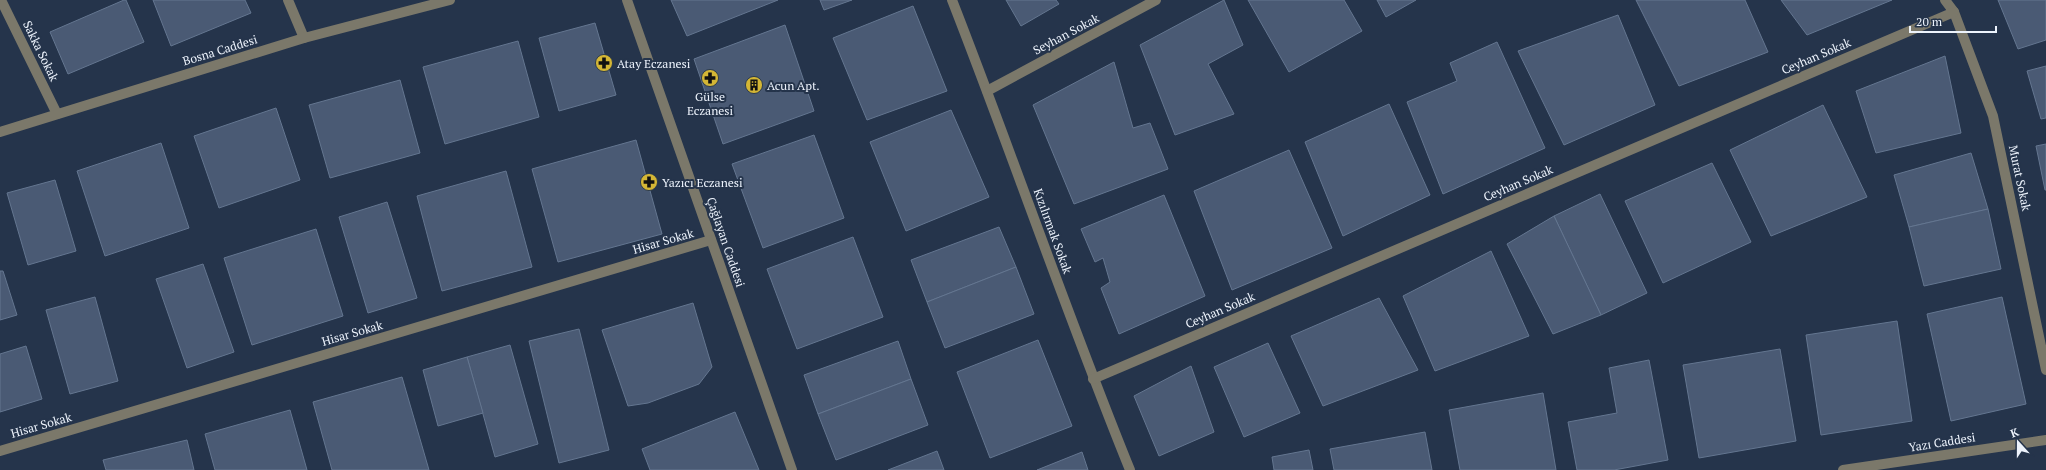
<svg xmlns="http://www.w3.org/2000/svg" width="2046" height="470" font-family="'PT Serif',serif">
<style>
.building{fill:#4a5a74;stroke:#647690}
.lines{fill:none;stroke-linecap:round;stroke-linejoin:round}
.minor{stroke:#7b786a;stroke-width:10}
.labels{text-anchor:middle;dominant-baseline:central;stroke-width:4;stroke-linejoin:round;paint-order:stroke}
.street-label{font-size:12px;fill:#edf3fc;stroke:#25344b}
.poi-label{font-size:12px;fill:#edf3fc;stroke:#25344b;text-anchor:start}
</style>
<rect width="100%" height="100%" fill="#25344b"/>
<!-- building -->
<g class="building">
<polygon points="124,0 126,0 144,42 68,74 50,32"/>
<polygon points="153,0 245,0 251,13 171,46"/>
<polygon points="671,0 778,0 687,36"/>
<polygon points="820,0 852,0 824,10"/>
<polygon points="1006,0 1056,0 1059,4 1021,26"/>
<polygon points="1224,0 1243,45 1208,64 1234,114 1175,135 1140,45"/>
<polygon points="1248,0 1344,0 1362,31 1289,72"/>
<polygon points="1377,0 1416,0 1386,17"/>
<polygon points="1636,0 1745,0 1768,52 1679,86"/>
<polygon points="1781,0 1892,0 1807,35"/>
<polygon points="1998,0 2046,0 2046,40 2018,49"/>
<polygon points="913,6 947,91 867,120 833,38"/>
<polygon points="1618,15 1655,105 1564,145 1518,51"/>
<polygon points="595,23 616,95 559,111 539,38"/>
<polygon points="785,25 814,111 723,144 694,59"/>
<polygon points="518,41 539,117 445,144 423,67"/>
<polygon points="1497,42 1545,148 1443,194 1407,102 1457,81 1450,63"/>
<polygon points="1945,56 1961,133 1876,153 1856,91"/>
<polygon points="1114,62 1133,128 1150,123 1168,169 1074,204 1033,105"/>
<polygon points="2046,66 2046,118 2041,119 2027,71"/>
<polygon points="400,80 420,153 330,178 309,105"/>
<polygon points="1389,104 1430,195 1343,236 1305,142"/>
<polygon points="1823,105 1867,197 1771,236 1730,150"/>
<polygon points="276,108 300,180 219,208 194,136"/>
<polygon points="951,110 989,197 906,231 870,142"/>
<polygon points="814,135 844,218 763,248 732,164"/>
<polygon points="636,140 662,234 558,262 532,169"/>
<polygon points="161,143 189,228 105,256 77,171"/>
<polygon points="2046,144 2046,190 2045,190 2036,146"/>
<polygon points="1289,150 1332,248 1232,290 1194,191"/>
<polygon points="1971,153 1988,209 1909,227 1894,175"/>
<polygon points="1712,163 1751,242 1663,283 1625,201"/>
<polygon points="506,171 532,267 442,291 417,196"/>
<polygon points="55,180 76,251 28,265 7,193"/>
<polygon points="1600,194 1647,293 1601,315 1554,216"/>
<polygon points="1164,195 1205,296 1119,334 1101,288 1110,282 1103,258 1095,262 1081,229"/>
<polygon points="387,202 417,298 368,313 339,217"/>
<polygon points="1988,209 2001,269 1924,286 1909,227"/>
<polygon points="1554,216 1601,315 1553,334 1507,244"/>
<polygon points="999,227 1016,267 927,302 911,260"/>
<polygon points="316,229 343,316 252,345 224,258"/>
<polygon points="853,237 883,317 797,349 767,269"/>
<polygon points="1491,251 1529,336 1435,371 1403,296"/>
<polygon points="203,264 234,352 187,368 156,279"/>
<polygon points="1016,267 1034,314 945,348 927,302"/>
<polygon points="0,271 3,271 17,315 0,320"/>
<polygon points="95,297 118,381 70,394 46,310"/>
<polygon points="2002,297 2026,404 1951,421 1927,314"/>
<polygon points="1379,298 1418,370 1323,406 1291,336"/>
<polygon points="693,303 712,367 699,384 648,403 628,406 602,330"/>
<polygon points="1897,321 1912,421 1821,435 1806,335"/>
<polygon points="579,329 609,450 559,463 529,341"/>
<polygon points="1038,340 1072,426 990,458 957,372"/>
<polygon points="898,341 911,379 818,414 804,375"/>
<polygon points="1268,343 1300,413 1244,437 1214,367"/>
<polygon points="510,345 538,444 495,457 467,357"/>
<polygon points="26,346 42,399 0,412 0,354"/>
<polygon points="1780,349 1796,441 1699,458 1683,365"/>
<polygon points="467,357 483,413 438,426 423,370"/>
<polygon points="1649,360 1668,460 1614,470 1577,470 1568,422 1617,413 1609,368"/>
<polygon points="1191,366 1214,432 1159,456 1134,396"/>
<polygon points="402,377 429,470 332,470 313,402"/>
<polygon points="911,379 928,425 836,460 818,414"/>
<polygon points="1543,393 1556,470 1460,470 1449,410"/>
<polygon points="290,410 307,470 215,470 205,434"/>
<polygon points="735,412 759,470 650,470 642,449"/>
<polygon points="1425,432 1432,470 1334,470 1330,449"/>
<polygon points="187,440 194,470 106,470 103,460"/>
<polygon points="1309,450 1313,470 1274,470 1272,457"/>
<polygon points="937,451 944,470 888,470"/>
<polygon points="1082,452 1088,470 1037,470"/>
</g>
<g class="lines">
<!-- minor -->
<g class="minor">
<polyline points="1,0 57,114"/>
<polyline points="288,0 304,38"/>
<polyline points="627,0 792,470"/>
<path d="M 952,0 C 1013,156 1067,315 1130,470"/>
<polyline points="1945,0 1954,12 1993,116 2046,370"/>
<polyline points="987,91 1156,0"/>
<polyline points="0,132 304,38 450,0"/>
<polyline points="1093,379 1954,12"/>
<polyline points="0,451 711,240"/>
<polyline points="1843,470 2046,440"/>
</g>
</g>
<!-- icons -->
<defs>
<g id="pharmacy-disc" transform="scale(0.9)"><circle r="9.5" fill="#d4b635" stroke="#25344b"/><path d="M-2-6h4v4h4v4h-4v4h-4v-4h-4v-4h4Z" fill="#111"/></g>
<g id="building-disc" transform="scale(0.9)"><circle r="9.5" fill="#d4b635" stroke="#25344b"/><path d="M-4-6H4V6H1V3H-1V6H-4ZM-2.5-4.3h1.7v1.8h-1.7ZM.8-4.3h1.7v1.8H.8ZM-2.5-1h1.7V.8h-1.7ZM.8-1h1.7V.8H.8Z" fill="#111"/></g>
</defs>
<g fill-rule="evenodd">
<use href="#pharmacy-disc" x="604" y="63"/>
<use href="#pharmacy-disc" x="710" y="78"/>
<use href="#building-disc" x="754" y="85"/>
<use href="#pharmacy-disc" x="649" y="182"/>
</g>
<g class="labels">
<!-- street labels -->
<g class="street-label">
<text transform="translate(1066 34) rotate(-28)">Seyhan Sokak</text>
<text transform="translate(220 50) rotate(-17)">Bosna Caddesi</text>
<text transform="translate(41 51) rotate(64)">Sakka Sokak</text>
<text transform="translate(1816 56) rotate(-23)">Ceyhan Sokak</text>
<text transform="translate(2020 178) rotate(78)">Murat Sokak</text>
<text transform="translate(1518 183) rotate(-23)">Ceyhan Sokak</text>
<text transform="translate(1053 231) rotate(70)">Kızılırmak Sokak</text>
<text transform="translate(663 241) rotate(-16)">Hisar Sokak</text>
<text transform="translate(726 242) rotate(71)">Çağlayan Caddesi</text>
<text transform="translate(1220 310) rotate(-23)">Ceyhan Sokak</text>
<text transform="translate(352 333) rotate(-16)">Hisar Sokak</text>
<text transform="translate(41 425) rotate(-16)">Hisar Sokak</text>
<text transform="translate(1942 442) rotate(-9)">Yazı Caddesi</text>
</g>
<!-- poi labels -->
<g class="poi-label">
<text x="617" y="63">Atay Eczanesi</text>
<text x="767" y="85">Acun Apt.</text>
<text x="710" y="96" text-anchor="middle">Gülse<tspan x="710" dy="14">Eczanesi</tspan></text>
<text x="662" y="182">Yazıcı Eczanesi</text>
</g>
</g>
<!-- north arrow -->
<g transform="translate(2018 442) rotate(339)" stroke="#25344b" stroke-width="3" paint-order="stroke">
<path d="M0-3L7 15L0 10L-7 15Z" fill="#edf3fc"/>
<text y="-6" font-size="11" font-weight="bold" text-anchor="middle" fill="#edf3fc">K</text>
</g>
<!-- scale -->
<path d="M1910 26v6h86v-6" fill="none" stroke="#edf3fc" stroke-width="2"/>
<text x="1916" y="26" font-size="12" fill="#edf3fc" stroke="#25344b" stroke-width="3" paint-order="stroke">20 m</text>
</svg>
